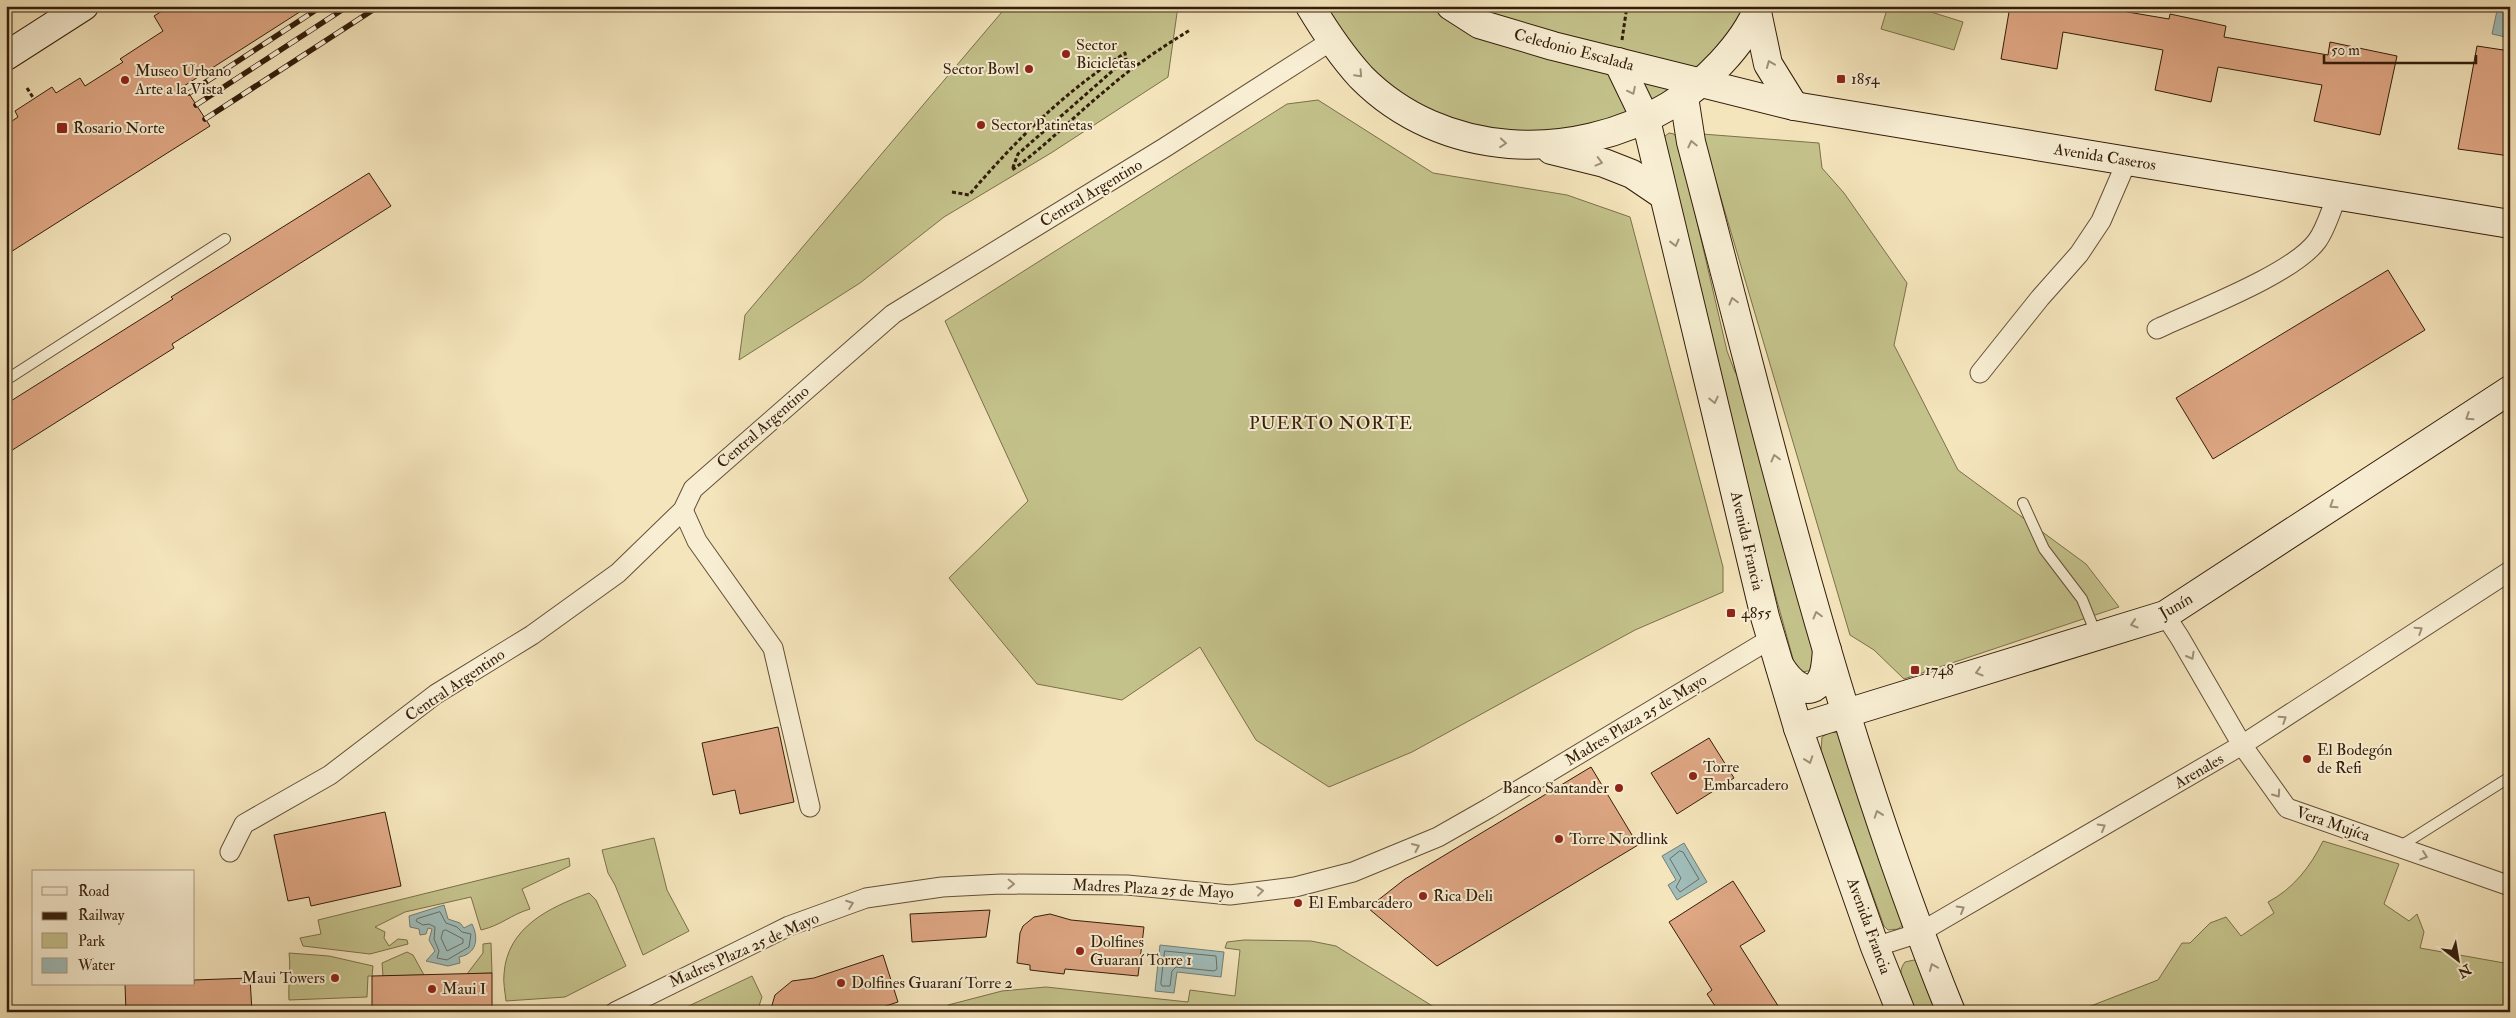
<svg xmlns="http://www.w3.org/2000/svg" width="2516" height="1018" font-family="'IM FELL Double Pica',serif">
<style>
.green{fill:#c4c28b;stroke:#7c704a}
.water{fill:#a0bdba;stroke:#747d74}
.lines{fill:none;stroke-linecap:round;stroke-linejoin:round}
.shore{stroke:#6a6d62;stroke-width:1}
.building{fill:#dfa784;stroke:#331d0a}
.lane-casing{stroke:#644f36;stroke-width:12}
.street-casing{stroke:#644f36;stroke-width:21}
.secondary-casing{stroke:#331d0a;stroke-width:30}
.path{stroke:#331d0a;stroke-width:3;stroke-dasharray:4 2.5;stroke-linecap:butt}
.lane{stroke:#f8eed3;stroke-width:10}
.street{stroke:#f8eed3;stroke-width:19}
.secondary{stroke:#f8eed3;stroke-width:28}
.rail-casing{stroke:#331d0a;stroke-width:5.5}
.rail{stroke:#f8eed3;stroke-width:4;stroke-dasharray:11;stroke-linecap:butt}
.oneway{stroke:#9f9079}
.poi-dot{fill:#8f2418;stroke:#f8eed3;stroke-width:2}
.labels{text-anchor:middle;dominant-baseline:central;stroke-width:4;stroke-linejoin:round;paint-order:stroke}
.poi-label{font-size:16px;fill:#331d0a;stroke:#f8eed3;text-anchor:start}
.street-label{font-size:16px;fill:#331d0a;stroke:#f8eed3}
.neighbourhood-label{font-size:18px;letter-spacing:1px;fill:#331d0a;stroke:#f8eed3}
</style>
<rect width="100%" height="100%" fill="#f5e5bc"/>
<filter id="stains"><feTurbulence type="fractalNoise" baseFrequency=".004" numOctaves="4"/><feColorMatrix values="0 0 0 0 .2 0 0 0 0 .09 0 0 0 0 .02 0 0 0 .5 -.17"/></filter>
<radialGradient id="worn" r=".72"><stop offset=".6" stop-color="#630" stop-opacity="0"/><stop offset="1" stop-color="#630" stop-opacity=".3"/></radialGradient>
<!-- green -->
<g class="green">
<polygon points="1007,6 1178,6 1168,77 1051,153 944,217 860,283 739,360 745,315"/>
<polygon points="1310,6 1759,6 1684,97 1535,146 1399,107"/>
<polygon points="1888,6 1912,6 1963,22 1954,50 1881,29"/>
<polygon points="1318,100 1433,173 1567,195 1630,217 1723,567 1723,592 1635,630 1412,752 1329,787 1256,740 1200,647 1122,700 1037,684 949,578 1028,501 945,321 1287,104"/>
<polygon points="1669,133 1674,134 1678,140 1727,351 1735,372 1747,391 1820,654 1812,670 1803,672 1795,666 1720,394 1663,143 1665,136"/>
<polygon points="1702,134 1819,143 1822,168 1844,193 1907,283 1894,345 1958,470 2086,564 2119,607 1904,679 1874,650 1850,635"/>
<polygon points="1830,732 1839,733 1904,924 1898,929 1888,930 1884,926 1821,751 1822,737"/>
<polygon points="654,838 667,890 689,931 643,955 615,885 608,873 602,850"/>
<path d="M 2323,841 L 2399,864 L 2384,904 L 2409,921 L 2417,914 L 2424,932 L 2420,948 L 2510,964 L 2510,1012 L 2075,1012 L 2158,980 L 2182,943 L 2190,943 L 2210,923 L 2226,917 L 2241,936 L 2274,913 L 2268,902 C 2293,889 2311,866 2323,841 Z"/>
<path d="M 569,858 L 570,866 L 522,889 L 530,909 C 510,915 502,925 481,930 L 471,897 L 405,912 L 375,927 L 385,932 L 384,938 L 389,946 L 398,939 L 407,940 L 408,944 L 370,954 L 303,946 L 300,938 L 321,934 L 318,920 Z"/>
<path d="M 589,893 L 596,900 L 626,966 L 565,997 L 506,1001 C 505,992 503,982 504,974 C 507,927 550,907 589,893 Z"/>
<polygon points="1244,940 1311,941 1336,946 1442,1012 951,1012 948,1005 1002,991 1046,987 1188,1002 1190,990 1235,996 1240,950 1225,948 1227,942"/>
<polygon points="491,943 492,973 467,974 483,953 483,944"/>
<polygon points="407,952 413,955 424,975 383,976 382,963"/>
<path d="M 289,953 L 329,956 L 373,966 L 372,976 L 368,976 L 367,997 L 289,1000 C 288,984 291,969 289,953 Z"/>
<path d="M 1914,960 L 1921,965 L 1940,1012 L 1916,1012 C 1909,996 1893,977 1905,962 Z"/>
<polygon points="752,976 762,997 757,1012 676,1012"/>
</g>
<!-- water -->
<g class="water">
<polygon points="2498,6 2510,6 2510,38 2492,34"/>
<polygon points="1684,843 1707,882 1677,900 1668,885 1676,880 1662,856"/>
<path d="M 444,905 L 448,919 L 460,923 L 464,928 L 472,924 C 479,938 477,954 459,957 L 460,963 L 448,966 L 426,961 L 435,951 L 429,940 L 432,929 L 428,928 L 426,934 L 420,935 L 419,929 L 410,927 L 409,916 Z"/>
<polygon points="1160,945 1224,952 1221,977 1177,972 1174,993 1155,991"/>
</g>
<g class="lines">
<!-- shore -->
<g class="shore">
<polygon points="1680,851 1683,852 1699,879 1680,892 1676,887 1681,878 1670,859"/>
<polygon points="440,912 446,923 457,927 462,932 471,934 469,947 447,960 437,958 439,951 434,939 435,927 429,924 423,925 416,921 417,919"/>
<polygon points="446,930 463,939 463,943 447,951 441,938 443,931"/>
<polygon points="1165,951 1216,956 1217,969 1214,971 1176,967 1172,971 1170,986 1162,986 1161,984"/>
</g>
</g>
<!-- building -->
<g class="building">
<polygon points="170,6 309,6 184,86 210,126 6,255 6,125 18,117 15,111 52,87 56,93 80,78 85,86 123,62 120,59 163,31 154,16"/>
<polygon points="2010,6 2092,6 2169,19 2170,14 2226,26 2224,37 2328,55 2330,42 2397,56 2380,135 2314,121 2322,85 2218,67 2211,102 2155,90 2163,50 2063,32 2057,69 2001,59"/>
<polygon points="2477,46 2510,51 2510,156 2458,149"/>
<polygon points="369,173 391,206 172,344 174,348 6,454 6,404 173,299 171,297"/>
<polygon points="2388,270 2425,330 2213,459 2176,398"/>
<polygon points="778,727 794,802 740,814 735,790 713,795 702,743"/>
<polygon points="1709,738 1734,778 1677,814 1651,773"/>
<polygon points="1591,767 1638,845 1437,966 1368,908 1405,879"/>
<polygon points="385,812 401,886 311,906 309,897 288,901 274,835"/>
<polygon points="1733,881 1765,931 1740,946 1782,1012 1719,1012 1707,994 1712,990 1669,922"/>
<polygon points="990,910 986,937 912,942 910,914"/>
<polygon points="1050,914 1071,920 1144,927 1138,976 1065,969 1064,974 1030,970 1030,965 1017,963 1020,933 1023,926 1034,917"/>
<polygon points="883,955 898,1002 867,1012 770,1012 775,995 792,981 814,978"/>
<polygon points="492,973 492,1012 372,1012 372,976"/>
<polygon points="250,978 252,1012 126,1012 125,984 194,984 194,980"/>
</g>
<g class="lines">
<!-- lane casing -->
<g class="lane-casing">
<g id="lane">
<polyline points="6,380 225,239"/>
<polyline points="2023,503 2044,549 2082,599 2096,634"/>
<polyline points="2399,847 2510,777"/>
</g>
</g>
<!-- street casing -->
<g class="street-casing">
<g id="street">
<path d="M 2157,329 C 2197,310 2293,274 2317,241 C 2326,229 2331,210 2337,196"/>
<polyline points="1980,373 2040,298 2079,254 2101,221 2127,161"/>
<polyline points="683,510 697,541 773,648 810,807"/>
<polyline points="2165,615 2180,638 2242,745 2287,808 2510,886"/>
<polyline points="230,852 244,824 330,775 436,694 532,635 618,573 683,510 693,489 893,314 1164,148 1331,41"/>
<polyline points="1875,947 1919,933 2242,745 2510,571"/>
<polyline points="615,1012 789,926 866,898 942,887 1001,884 1127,885 1230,895 1295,887 1353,872 1438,837 1489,808 1772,638"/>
</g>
</g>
<!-- secondary casing -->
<g class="secondary-casing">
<g id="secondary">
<path d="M 1310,6 C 1325,31 1341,55 1361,77 C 1442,159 1573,164 1669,106 C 1703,85 1744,45 1759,6"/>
<polyline points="1451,6 1479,24 1553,46 1794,106 2510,224"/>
<polyline points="1757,12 1768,64 1794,106"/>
<polyline points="6,56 84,6"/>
<polyline points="1618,62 1646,120 1765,617 1798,728 1875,947 1901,1012"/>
<path d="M 1684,97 L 1691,142 C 1768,434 1837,731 1951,1012"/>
<polyline points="1551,150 1604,163 1632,174 1663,195"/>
<path d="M 1780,666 C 1788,679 1809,703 1822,678 C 1826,670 1826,659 1827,650"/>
<polyline points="1798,728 2165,615 2510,390"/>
</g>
</g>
<!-- path -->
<g class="path">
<polyline points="1622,40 1627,6"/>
<polyline points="27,88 34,99"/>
<path d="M 952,192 L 969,195 C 1016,140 1064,92 1125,53 L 1126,59 L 1018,154 L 1012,170 C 1046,146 1074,116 1106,90 C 1132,67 1161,48 1190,30"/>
</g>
<!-- lane -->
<use href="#lane" class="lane"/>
<!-- street -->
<use href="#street" class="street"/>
<!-- secondary -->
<use href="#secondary" class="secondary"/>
<!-- rail casing -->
<g class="rail-casing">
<g id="rail">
<polyline points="189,93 322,6"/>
<polyline points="196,105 348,6"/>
<polyline points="205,119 379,6"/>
</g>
</g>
<!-- rail -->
<use href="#rail" class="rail"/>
</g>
<!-- one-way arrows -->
<defs><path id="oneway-chevron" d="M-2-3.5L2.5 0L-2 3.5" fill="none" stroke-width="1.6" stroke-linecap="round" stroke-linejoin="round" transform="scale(1.25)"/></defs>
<g class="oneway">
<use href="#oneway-chevron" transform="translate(1770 64) rotate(-112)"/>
<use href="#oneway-chevron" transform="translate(1359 74) rotate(47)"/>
<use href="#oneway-chevron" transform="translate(1632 91) rotate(64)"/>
<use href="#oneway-chevron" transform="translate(1503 143) rotate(5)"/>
<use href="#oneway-chevron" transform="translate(1692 144) rotate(-103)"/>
<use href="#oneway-chevron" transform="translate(1599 162) rotate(15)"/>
<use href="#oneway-chevron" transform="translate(1675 243) rotate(76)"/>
<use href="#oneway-chevron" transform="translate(1733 301) rotate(-105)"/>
<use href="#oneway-chevron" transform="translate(1714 400) rotate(77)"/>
<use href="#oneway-chevron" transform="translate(2469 417) rotate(147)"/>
<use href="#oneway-chevron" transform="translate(1775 458) rotate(-105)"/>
<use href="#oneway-chevron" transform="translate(2333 505) rotate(147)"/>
<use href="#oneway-chevron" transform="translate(1817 615) rotate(-105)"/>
<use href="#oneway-chevron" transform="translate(2134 624) rotate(163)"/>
<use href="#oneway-chevron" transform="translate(2419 630) rotate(-33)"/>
<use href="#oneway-chevron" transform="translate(2191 656) rotate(60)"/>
<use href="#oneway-chevron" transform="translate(1979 672) rotate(163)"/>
<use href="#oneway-chevron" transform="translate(2283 719) rotate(-33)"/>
<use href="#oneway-chevron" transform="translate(1809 760) rotate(71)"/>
<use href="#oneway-chevron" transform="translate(2277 794) rotate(55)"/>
<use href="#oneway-chevron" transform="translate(1878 814) rotate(-109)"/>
<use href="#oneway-chevron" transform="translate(2102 827) rotate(-30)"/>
<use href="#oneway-chevron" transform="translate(1416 847) rotate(-24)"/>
<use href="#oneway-chevron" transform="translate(2424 856) rotate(19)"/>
<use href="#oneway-chevron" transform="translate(1011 884) rotate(1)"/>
<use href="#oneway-chevron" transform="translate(1260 891) rotate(-7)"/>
<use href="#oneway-chevron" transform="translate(850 904) rotate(-20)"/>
<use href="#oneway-chevron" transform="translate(1961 909) rotate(-30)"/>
<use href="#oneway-chevron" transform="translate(1933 967) rotate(-112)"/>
</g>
<!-- markers -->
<g class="poi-dot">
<circle cx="1066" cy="54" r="5"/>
<circle cx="1029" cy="69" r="5"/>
<rect x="1836" y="74" width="10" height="10" rx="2.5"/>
<circle cx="125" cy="80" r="5"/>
<circle cx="981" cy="125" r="5"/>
<rect x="56" y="122" width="12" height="12" rx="2.5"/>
<rect x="1726" y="608" width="10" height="10" rx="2.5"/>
<rect x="1910" y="665" width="10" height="10" rx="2.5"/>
<circle cx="2307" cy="759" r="5"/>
<circle cx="1693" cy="776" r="5"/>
<circle cx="1619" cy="788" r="5"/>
<circle cx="1559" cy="839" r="5"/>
<circle cx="1423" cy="896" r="5"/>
<circle cx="1298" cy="903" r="5"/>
<circle cx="1080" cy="951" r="5"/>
<circle cx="335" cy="978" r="5"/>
<circle cx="841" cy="983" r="5"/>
<circle cx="432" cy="989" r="5"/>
</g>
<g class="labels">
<!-- poi labels -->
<g class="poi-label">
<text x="1076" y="45">Sector<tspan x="1076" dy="18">Bicicletas</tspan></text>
<text x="1019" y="69" text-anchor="end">Sector Bowl</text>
<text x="135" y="71">Museo Urbano<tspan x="135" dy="18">Arte a la Vista</tspan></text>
<text x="1851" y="79">1854</text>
<text x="991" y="125">Sector Patinetas</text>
<text x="73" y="128">Rosario Norte</text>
<text x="1741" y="613">4855</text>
<text x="1925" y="670">1748</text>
<text x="2317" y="750">El Bodegón<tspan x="2317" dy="18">de Refi</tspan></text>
<text x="1703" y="767">Torre<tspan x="1703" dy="18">Embarcadero</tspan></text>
<text x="1609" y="788" text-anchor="end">Banco Santander</text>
<text x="1569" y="839">Torre Nordlink</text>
<text x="1433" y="896">Rica Deli</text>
<text x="1308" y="903">El Embarcadero</text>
<text x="1090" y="942">Dolfines<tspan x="1090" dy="18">Guaraní Torre 1</tspan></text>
<text x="325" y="978" text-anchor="end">Maui Towers</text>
<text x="851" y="983">Dolfines Guaraní Torre 2</text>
<text x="442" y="989">Maui I</text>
</g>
<!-- street labels -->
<g class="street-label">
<text transform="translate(1574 50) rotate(15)">Celedonio Escalada</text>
<text transform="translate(2105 157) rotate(9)">Avenida Caseros</text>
<text transform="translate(1091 193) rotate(-31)">Central Argentino</text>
<text transform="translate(763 427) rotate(-41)">Central Argentino</text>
<text transform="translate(1747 541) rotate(77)">Avenida Francia</text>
<text transform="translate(2176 606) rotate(-29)">Junín</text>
<text transform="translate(455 685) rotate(-34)">Central Argentino</text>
<text transform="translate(1636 720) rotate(-31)">Madres Plaza 25 de Mayo</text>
<text transform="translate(2199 771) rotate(-30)">Arenales</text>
<text transform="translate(2333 824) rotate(19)">Vera Mujíca</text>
<text transform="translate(1153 889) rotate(3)">Madres Plaza 25 de Mayo</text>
<text transform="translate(1869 926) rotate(70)">Avenida Francia</text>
<text transform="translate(744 950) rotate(-24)">Madres Plaza 25 de Mayo</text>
</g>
<!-- neighbourhood labels -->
<g class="neighbourhood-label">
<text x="1331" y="423">PUERTO NORTE</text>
</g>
</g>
<!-- margin -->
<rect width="2516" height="1018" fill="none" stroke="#f5e5bc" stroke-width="25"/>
<rect x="8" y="8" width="2501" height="1003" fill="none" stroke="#331d0a" stroke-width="2.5"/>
<rect x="12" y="12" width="2491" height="993" fill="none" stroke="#331d0a"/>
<!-- legend -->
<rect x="32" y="870" width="162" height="115" fill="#f8eed3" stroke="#a99a83"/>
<rect x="42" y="887" width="25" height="8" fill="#f8eed3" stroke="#a99a83"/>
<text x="78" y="896" font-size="15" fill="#331d0a">Road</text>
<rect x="42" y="912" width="25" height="8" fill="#331d0a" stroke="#a99a83"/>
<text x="78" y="920" font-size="15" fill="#331d0a">Railway</text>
<rect x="42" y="933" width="25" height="15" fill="#c4c28b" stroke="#a99a83"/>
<text x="78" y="946" font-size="15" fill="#331d0a">Park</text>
<rect x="42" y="958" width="25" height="15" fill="#a0bdba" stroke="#a99a83"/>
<text x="78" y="970" font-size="15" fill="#331d0a">Water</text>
<!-- north arrow -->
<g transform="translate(2458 960) rotate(149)" stroke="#f8eed3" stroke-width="4" paint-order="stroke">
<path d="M0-4L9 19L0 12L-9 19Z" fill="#331d0a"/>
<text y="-8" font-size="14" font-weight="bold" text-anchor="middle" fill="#331d0a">N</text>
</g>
<!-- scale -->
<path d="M2324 55v8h152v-8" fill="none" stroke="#331d0a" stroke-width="2.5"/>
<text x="2331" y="55" font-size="15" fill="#331d0a" stroke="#f8eed3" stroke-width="4" paint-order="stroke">50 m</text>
<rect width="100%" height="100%" filter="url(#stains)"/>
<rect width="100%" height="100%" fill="url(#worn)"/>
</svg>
